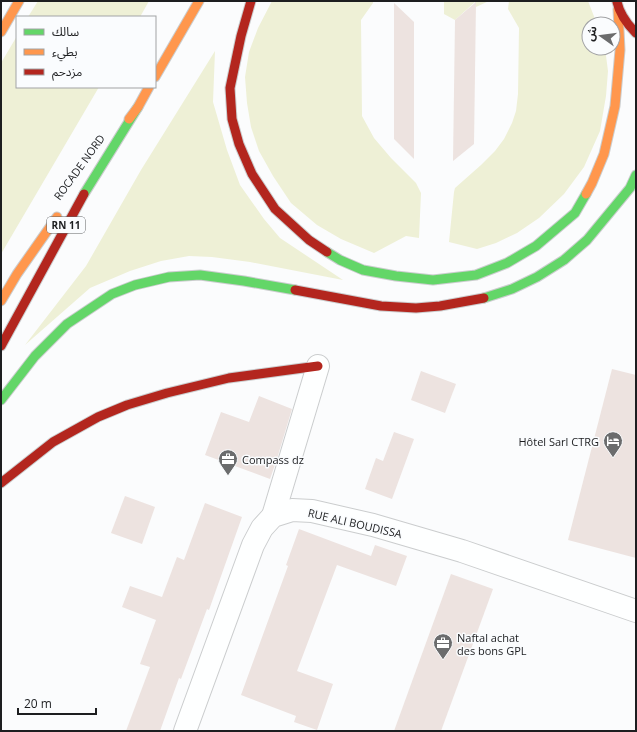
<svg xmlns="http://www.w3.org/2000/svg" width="637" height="732" font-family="'Open Sans','Noto Sans Arabic',sans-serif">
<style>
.green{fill:#eef0d6}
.building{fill:#ede3e0}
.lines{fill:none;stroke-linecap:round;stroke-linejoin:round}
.street-casing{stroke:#cbcdce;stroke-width:24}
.fast-casing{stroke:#cbcdce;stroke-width:11}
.slow-casing{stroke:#cbcdce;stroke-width:11}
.jam-casing{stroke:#cbcdce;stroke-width:11}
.street{stroke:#feffff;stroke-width:22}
.fast{stroke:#63d668;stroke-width:9}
.slow{stroke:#ff974d;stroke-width:9}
.jam{stroke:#b3261e;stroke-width:9}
.labels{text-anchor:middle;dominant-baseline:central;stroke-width:3;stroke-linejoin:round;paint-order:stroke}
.shield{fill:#fafcfe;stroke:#5f6163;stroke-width:1}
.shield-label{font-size:10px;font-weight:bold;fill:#1d1e20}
.street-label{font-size:11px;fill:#1d1e20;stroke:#fafcfe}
.poi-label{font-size:11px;fill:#1d1e20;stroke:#fafcfe;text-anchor:start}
</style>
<rect width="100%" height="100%" fill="#fbfcfd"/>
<!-- green -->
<g class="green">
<polygon points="38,1 149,1 140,17 28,17"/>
<polygon points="272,1 373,1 373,3 361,20 362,116 374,138 391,158 416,183 421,193 419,238 406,236 374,253 341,239 317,225 291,203 273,176 259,151 251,127 247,103 245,77 249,52 258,28"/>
<polygon points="444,1 489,1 476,7 475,2 455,20 444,14"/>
<polygon points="509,1 588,1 597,24 589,24 589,48 605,48 608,71 606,96 600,131 584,167 564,194 539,218 517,233 496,243 477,249 449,242 454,192 455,188 481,165 495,151 504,139 512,123 516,111 518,94 519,28 508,9"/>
<polygon points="17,36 17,87 99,87 1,254 1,63"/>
<polygon points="215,51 213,102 227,150 240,185 264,219 280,238 343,280 250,262 212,257 189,256 161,261 130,271 90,288 25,345 86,266 141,170"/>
</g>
<!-- building -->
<g class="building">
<polygon points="476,2 474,144 453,161 455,20"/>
<polygon points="394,3 414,22 414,159 394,139"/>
<polygon points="612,369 636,375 636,558 568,540"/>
<polygon points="421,371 456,384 445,413 411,400"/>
<polygon points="259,396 292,409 276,462 270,479 205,455 221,412 249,422"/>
<polygon points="394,432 414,439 392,499 365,489 376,458 383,461"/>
<polygon points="125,496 155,507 142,544 111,533"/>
<polygon points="205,503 242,517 209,610 207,609 181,679 179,678 160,731 126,731 150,667 140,664 156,620 122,607 130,586 162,597 177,557 184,560"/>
<polygon points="299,529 371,556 375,545 407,556 396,586 337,565 297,671 333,684 317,730 294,722 296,716 241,695 288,566 286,565"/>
<polygon points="451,574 493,589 441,731 394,731"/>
</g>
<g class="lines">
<!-- street casing -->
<g class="street-casing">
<g id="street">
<polyline points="273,516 318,366"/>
<polyline points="185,731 253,545 262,528 273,516 292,510 312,511 373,525 462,551 636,611"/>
</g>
</g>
<!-- fast casing -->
<g class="fast-casing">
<g id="fast">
<polyline points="84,194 138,107"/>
<polyline points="327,252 340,260 363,270 396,276 433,280 476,275 507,263 536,246 575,213 586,194"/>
<polyline points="484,298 512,289 537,277 564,260 587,240 630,188 636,175"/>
<polyline points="1,400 35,356 67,324 112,294 135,285 169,277 200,275 244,281 295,290"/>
</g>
</g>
<!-- slow casing -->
<g class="slow-casing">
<g id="slow">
<polyline points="1,32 19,1"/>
<polyline points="155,77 199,1"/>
<polyline points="129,119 138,107 149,87"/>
<polyline points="586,194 592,183 604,154 615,106 620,50 618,9"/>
<polyline points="1,301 17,274 57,217"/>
</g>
</g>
<!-- jam casing -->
<g class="jam-casing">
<g id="jam">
<polyline points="251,1 241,36 230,88 232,119 239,144 252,174 275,209 309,240 327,252"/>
<path d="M 617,2 C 620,15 627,24 636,33"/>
<polyline points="295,290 381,306 416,308 440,306 484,298"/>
<polyline points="1,346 84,194"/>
<polyline points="1,483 53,442 98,417 127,405 167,393 229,378 318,366"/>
</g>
</g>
<!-- street -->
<use href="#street" class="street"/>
<!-- fast -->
<use href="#fast" class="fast"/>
<!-- slow -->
<use href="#slow" class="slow"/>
<!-- jam -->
<use href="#jam" class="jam"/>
</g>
<!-- icons -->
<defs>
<g id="hotel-pin" transform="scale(1)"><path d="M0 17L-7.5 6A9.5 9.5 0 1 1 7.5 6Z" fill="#6b6c6d" stroke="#fafcfe"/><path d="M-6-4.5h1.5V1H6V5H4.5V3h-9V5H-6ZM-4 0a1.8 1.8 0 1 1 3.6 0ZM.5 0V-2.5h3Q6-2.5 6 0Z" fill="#fff"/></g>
<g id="office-pin" transform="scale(1)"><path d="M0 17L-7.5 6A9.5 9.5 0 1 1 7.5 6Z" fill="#6b6c6d" stroke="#fafcfe"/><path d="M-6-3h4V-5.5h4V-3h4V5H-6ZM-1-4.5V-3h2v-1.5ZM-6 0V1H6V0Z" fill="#fff"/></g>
</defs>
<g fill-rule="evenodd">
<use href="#hotel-pin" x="613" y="441"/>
<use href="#office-pin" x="228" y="459"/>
<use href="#office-pin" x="443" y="643"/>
</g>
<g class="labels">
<!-- shield labels -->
<rect class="shield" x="47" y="217" width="38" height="16" rx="3"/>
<g class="shield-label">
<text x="66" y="225">RN 11</text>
</g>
<!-- street labels -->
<g class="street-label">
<text transform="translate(79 167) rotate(-54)">ROCADE NORD</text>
<text transform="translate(355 523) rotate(13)">RUE ALI BOUDISSA</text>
</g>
<!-- poi labels -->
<g class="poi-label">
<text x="599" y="441" text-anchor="end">Hôtel Sarl CTRG</text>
<text x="242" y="459">Compass dz</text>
<text x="457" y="637">Naftal achat<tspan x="457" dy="13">des bons GPL</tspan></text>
</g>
</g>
<!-- border -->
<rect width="637" height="732" fill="none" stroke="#1d1e20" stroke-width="4"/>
<!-- legend -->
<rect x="16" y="16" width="140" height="72" fill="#fafcfe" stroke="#a2a3a5"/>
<rect x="24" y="29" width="20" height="6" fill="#63d668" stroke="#a2a3a5"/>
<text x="52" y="36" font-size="12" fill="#1d1e20">سالك</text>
<rect x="24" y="49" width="20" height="6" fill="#ff974d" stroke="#a2a3a5"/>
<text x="52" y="56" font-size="12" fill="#1d1e20">بطيء</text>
<rect x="24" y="69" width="20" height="6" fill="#b3261e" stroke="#a2a3a5"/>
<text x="52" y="76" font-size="12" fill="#1d1e20">مزدحم</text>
<!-- north arrow -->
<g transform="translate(601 36) rotate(284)"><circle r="19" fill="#fafcfe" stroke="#a2a3a5"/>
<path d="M0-3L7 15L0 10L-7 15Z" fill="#6b6c6d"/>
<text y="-6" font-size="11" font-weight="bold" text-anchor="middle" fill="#1d1e20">ش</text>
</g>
<!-- scale -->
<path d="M18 708v6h78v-6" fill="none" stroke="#1d1e20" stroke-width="2"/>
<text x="24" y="708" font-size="12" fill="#1d1e20" stroke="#fafcfe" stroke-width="3" paint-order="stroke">20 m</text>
</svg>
